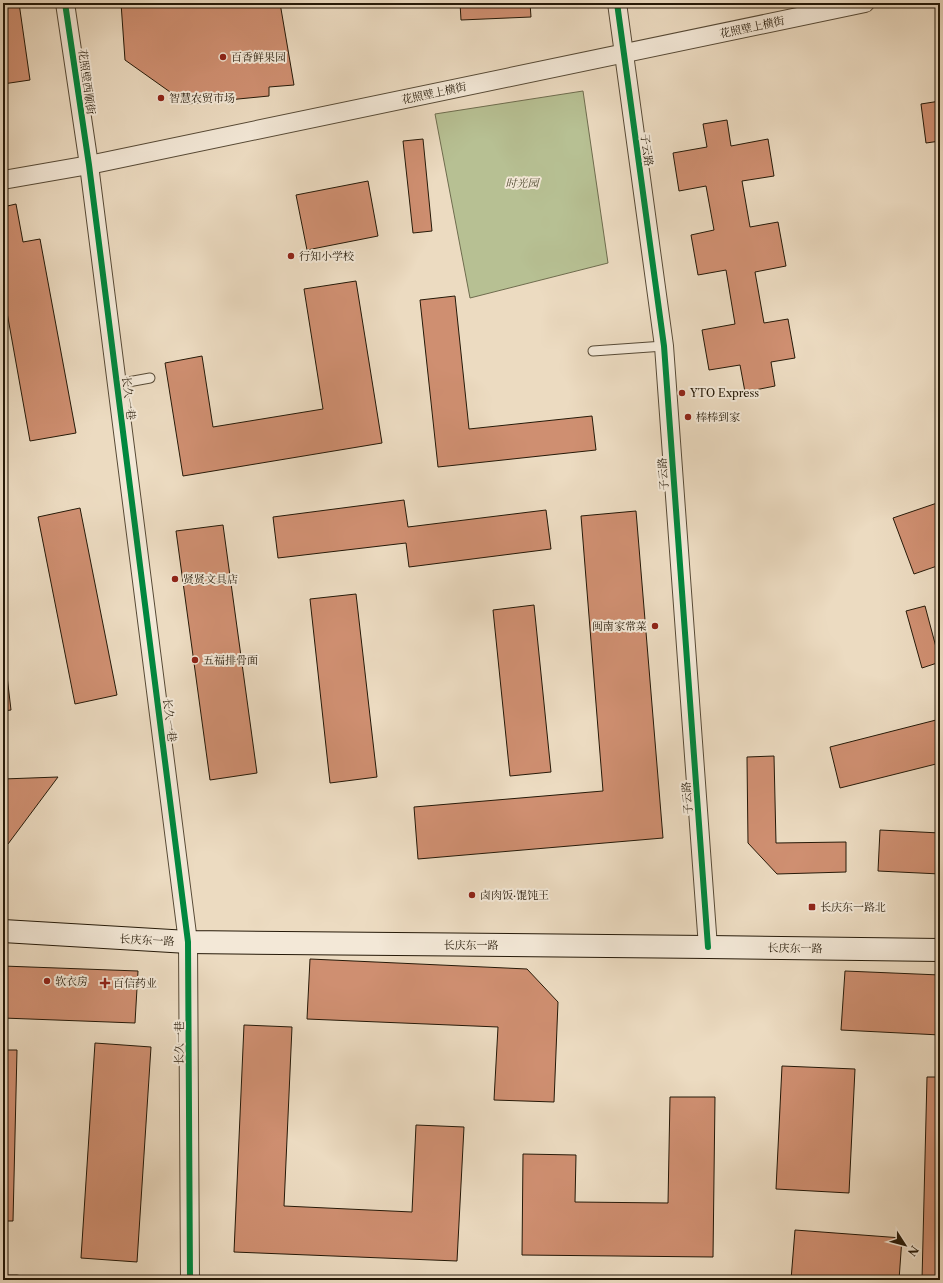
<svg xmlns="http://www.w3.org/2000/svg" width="943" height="1283" font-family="'Libre Caslon Text','Noto Serif SC',serif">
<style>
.green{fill:#b7c093;stroke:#6e6c4e}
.building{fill:#cf8f71;stroke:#251908}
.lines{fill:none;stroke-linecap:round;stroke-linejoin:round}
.lane-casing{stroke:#574a36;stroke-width:11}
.street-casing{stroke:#574a36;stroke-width:20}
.secondary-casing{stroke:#251908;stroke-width:24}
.lane{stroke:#f3e8d7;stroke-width:9}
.street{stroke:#f3e8d7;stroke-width:18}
.secondary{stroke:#f3e8d7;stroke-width:22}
.cycleway-casing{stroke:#f3e8d7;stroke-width:8}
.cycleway{stroke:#00873e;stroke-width:6}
.poi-dot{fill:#8f2418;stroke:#f3e8d7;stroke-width:1.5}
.labels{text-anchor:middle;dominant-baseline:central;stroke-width:4;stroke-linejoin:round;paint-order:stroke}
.street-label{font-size:11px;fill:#251908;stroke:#f3e8d7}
.poi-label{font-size:11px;fill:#251908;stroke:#f3e8d7;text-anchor:start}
.park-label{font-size:11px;font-style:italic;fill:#514b32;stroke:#f3e8d7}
</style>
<rect width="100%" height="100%" fill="#ecdbc1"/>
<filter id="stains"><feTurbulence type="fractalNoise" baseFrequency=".005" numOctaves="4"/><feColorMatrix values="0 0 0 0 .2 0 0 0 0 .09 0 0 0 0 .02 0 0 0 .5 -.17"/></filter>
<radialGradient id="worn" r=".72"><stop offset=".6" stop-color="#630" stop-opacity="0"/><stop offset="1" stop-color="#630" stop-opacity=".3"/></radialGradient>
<!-- green -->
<polygon class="green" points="583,91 608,263 470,298 435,114"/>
<!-- building -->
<g class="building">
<polygon points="3,3 19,3 30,80 3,84"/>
<polygon points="121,3 280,3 294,85 269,87 269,96 187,104 125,60"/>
<polygon points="460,3 530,3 531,17 461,20"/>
<polygon points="940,101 940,141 926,143 921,104"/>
<polygon points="727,120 731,146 768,139 774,176 742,181 750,227 778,222 786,266 755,272 764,323 788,319 795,358 771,362 775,386 745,392 740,365 709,370 702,330 735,324 726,270 698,275 691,235 714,230 706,186 679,191 673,153 707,147 703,124"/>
<polygon points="423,139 432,231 413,233 403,141"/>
<polygon points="368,181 378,236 307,250 296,195"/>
<polygon points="937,186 940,186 940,211"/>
<polygon points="16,204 23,242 40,239 76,433 30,441 3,290 3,207"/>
<polygon points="356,281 382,443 183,476 165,363 202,356 213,427 323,409 304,289"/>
<polygon points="455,296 469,429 592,416 596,450 438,467 420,300"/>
<polygon points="404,500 408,527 546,510 551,549 409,567 406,543 278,558 273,517"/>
<polygon points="940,502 940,565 914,574 893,518"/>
<polygon points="80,508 117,695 75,704 38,517"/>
<polygon points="636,511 663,838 418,859 414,807 603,791 581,516"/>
<polygon points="223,525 257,773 210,780 176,531"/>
<polygon points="356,594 377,777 330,783 310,599"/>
<polygon points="534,605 551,772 510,776 493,610"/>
<polygon points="925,606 940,662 922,668 906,611"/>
<polygon points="3,659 5,659 11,710 3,711"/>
<polygon points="940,719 940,763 840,788 830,747"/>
<polygon points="774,756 776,843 846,842 846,872 777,874 748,843 747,757"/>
<polygon points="58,777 8,844 3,844 3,779"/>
<polygon points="880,830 940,833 940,874 878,871"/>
<polygon points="310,959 527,969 558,1002 554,1102 494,1100 498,1027 307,1019"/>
<polygon points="3,966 138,971 135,1023 3,1018"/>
<polygon points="845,971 940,975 940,1035 841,1030"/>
<polygon points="244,1025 292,1027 284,1206 412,1212 416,1125 464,1127 457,1261 234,1252"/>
<polygon points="95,1043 151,1047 137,1262 81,1258"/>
<polygon points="3,1050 17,1050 13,1221 3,1221"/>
<polygon points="782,1066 855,1069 849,1193 776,1189"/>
<polygon points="927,1077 940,1077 940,1280 922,1280"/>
<polygon points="670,1097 715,1097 713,1257 522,1255 523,1154 576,1155 575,1202 668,1203"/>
<polygon points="795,1230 902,1238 899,1280 791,1280"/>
</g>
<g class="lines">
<!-- lane casing -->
<g class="lane-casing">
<g id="lane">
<polyline points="593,351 664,346"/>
<polyline points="117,384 150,378"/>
<polyline points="3,1280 17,1280"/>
</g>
</g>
<!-- street casing -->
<g class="street-casing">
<g id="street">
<polyline points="65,3 89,165 188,942 190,1280"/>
<polyline points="617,3 664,346 708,947"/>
<polyline points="3,180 89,165 865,3"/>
</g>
</g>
<!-- secondary casing -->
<g class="secondary-casing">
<polyline id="secondary" points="3,931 188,942 708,947 940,950"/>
</g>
<!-- lane -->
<use href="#lane" class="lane"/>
<!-- street -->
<use href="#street" class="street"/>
<!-- secondary -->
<use href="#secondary" class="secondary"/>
<!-- cycleway casing -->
<g class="cycleway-casing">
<g id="cycleway">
<polyline points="65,3 89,165 188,942 190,1280"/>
<polyline points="617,3 664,346 708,947"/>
</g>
</g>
<!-- cycleway -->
<use href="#cycleway" class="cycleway"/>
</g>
<!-- markers -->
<g class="poi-dot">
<circle cx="223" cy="57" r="4"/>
<circle cx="161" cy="98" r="4"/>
<circle cx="291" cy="256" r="4"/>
<circle cx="682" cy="393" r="4"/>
<circle cx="688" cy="417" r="4"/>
<circle cx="175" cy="579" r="4"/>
<circle cx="655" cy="626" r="4"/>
<circle cx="195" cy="660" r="4"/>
<circle cx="472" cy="895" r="4"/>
<rect x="808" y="903" width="8" height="8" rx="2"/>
<circle cx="47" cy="981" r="4"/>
<path d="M103 977h4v4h4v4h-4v4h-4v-4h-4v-4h4z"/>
</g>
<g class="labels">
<!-- street labels -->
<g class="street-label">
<text transform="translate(752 27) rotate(-12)">花照壁上横街</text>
<text transform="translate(87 82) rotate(82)">花照壁西顺街</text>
<text transform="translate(434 93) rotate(-12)">花照壁上横街</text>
<text transform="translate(647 150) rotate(82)">子云路</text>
<text transform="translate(129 398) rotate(83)">长久一巷</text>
<text transform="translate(663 474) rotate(-94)">子云路</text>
<text transform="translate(170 720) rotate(83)">长久一巷</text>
<text transform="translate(687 798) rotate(-94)">子云路</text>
<text transform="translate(147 940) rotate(3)">长庆东一路</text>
<text x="471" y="945">长庆东一路</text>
<text transform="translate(795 948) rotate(1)">长庆东一路</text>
<text transform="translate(179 1043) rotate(-90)">长久一巷</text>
</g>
<!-- poi labels -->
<g class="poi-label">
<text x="231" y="57">百香鲜果园</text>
<text x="169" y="98">智慧农贸市场</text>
<text x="299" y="256">行知小学校</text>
<text x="690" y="393">YTO Express</text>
<text x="696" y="417">棒棒到家</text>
<text x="183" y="579">贤贤文具店</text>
<text x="647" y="626" text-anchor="end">闽南家常菜</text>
<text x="203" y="660">五福排骨面</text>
<text x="480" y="895">卤肉饭·馄饨王</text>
<text x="820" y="907">长庆东一路北</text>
<text x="55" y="981">软衣房</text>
<text x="113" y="983">百信药业</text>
</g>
<!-- park labels -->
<g class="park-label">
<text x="522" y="183">时光园</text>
</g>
</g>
<!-- margin -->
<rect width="943" height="1283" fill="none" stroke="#ecdbc1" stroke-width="16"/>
<rect x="4" y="4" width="935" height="1275" fill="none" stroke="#251908" stroke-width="2"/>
<rect x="8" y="8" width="927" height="1267" fill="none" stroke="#251908"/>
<!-- north arrow -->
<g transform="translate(905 1245) rotate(126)" stroke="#f3e8d7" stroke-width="3" paint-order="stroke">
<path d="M0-3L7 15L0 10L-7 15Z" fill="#251908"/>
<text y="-6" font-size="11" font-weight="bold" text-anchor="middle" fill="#251908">N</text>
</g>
<rect width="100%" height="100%" filter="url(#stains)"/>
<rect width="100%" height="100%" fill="url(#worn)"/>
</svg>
